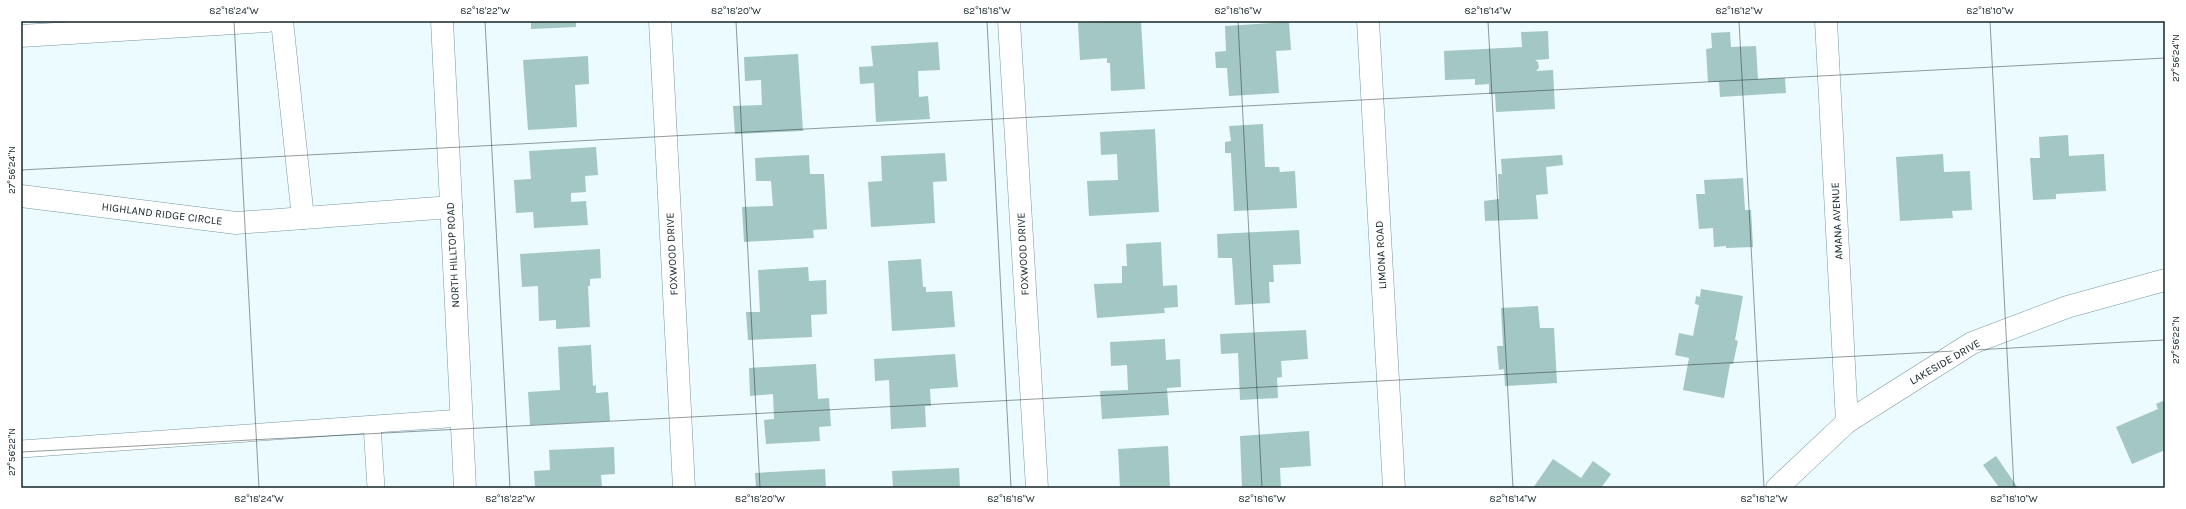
<svg xmlns="http://www.w3.org/2000/svg" width="2186" height="509" font-family="Karla,sans-serif">
<style>
.building{fill:#a3c7c2}
.lines{fill:none;stroke-linecap:round;stroke-linejoin:round}
.service-casing{stroke:#7698a1;stroke-width:18}
.minor-casing{stroke:#7698a1;stroke-width:23}
.tertiary-casing{stroke:#7698a1;stroke-width:23}
.service{stroke:#fff;stroke-width:17}
.minor{stroke:#fff;stroke-width:22}
.tertiary{stroke:#fff;stroke-width:22}
.ticks{fill:none;stroke:#162427;stroke-width:1;stroke-opacity:0.45}
.labels{text-anchor:middle;dominant-baseline:central;stroke-width:4;stroke-linejoin:round;paint-order:stroke}
.street-label{font-size:11px;fill:#162427;stroke:#fff}
.neatline{fill:none;stroke:#162427;stroke-width:1.5}
.ticks-label{font-size:10px;text-anchor:middle;fill:#162427}
</style>
<rect width="100%" height="100%" fill="#ecfbff"/>
<!-- building -->
<g class="building">
<polygon points="531,21 576,21 576,27 531,29"/>
<polygon points="1141,21 1145,89 1111,91 1110,63 1107,63 1107,58 1080,60 1078,23"/>
<polygon points="1289,22 1291,50 1276,51 1279,93 1229,96 1227,68 1216,68 1215,52 1226,51 1225,26"/>
<polygon points="1548,31 1549,59 1535,60 1538,62 1539,68 1536,71 1553,70 1555,109 1496,112 1495,94 1489,94 1489,84 1475,85 1475,79 1445,80 1444,51 1522,47 1521,32"/>
<polygon points="1730,32 1731,47 1756,46 1758,79 1785,78 1786,93 1720,97 1719,82 1708,82 1706,49 1712,48 1711,33"/>
<polygon points="938,42 940,70 918,71 919,97 928,96 930,119 876,122 874,83 860,84 859,67 873,66 871,46"/>
<polygon points="798,54 803,131 735,134 733,106 762,105 761,80 745,81 744,57"/>
<polygon points="588,56 589,84 575,85 577,127 528,130 523,60"/>
<polygon points="1263,124 1265,167 1279,167 1280,172 1295,171 1297,208 1234,211 1231,153 1225,153 1225,142 1231,141 1229,126"/>
<polygon points="1155,129 1159,212 1089,216 1087,181 1118,180 1117,154 1101,155 1100,132"/>
<polygon points="2068,135 2069,156 2104,154 2106,191 2056,194 2056,199 2033,200 2030,158 2040,158 2039,137"/>
<polygon points="596,147 598,175 585,176 586,192 571,193 571,202 586,201 588,225 534,228 533,212 516,213 514,180 531,179 529,151"/>
<polygon points="945,153 947,181 933,182 935,223 871,227 868,182 882,181 881,156"/>
<polygon points="1943,154 1944,172 1970,171 1972,210 1952,211 1953,218 1900,221 1896,157"/>
<polygon points="809,155 810,174 824,174 827,229 813,230 814,238 744,242 742,207 773,206 771,181 756,181 755,158"/>
<polygon points="1562,155 1563,165 1546,167 1548,194 1536,195 1538,219 1485,221 1484,201 1499,199 1498,174 1502,174 1501,159"/>
<polygon points="1743,178 1745,210 1751,210 1753,247 1726,248 1726,246 1714,247 1713,228 1699,229 1696,194 1705,194 1704,180"/>
<polygon points="1299,230 1301,264 1273,265 1274,282 1269,282 1270,303 1235,305 1232,258 1218,258 1217,234"/>
<polygon points="1161,242 1163,286 1177,285 1178,307 1164,308 1165,313 1097,318 1094,284 1122,283 1122,266 1127,266 1126,244"/>
<polygon points="600,249 601,278 590,279 590,286 588,286 590,327 556,329 556,320 539,321 538,286 522,287 520,254"/>
<polygon points="921,259 923,287 926,287 926,292 952,291 955,327 892,331 888,261"/>
<polygon points="808,267 809,281 826,280 827,314 811,315 812,337 748,340 746,312 760,312 758,270"/>
<polygon points="1701,289 1743,296 1735,340 1738,341 1733,364 1730,364 1724,398 1683,390 1689,358 1675,355 1679,333 1693,336 1699,305 1695,304 1696,296 1700,297"/>
<polygon points="1538,306 1540,328 1554,328 1557,383 1505,386 1504,369 1499,370 1497,346 1503,346 1501,308"/>
<polygon points="1306,330 1308,359 1281,361 1282,377 1277,378 1278,398 1240,400 1238,353 1221,354 1220,334"/>
<polygon points="1165,339 1166,360 1180,359 1181,387 1167,388 1169,415 1102,419 1100,391 1128,390 1127,365 1111,366 1110,342"/>
<polygon points="591,345 593,386 596,385 596,393 608,392 610,421 530,425 528,392 560,390 558,347"/>
<polygon points="955,354 958,387 930,389 931,406 925,406 926,427 891,429 889,380 875,381 874,359"/>
<polygon points="816,364 818,399 829,398 831,426 819,427 820,441 766,444 764,420 774,419 773,394 750,396 749,368"/>
<polygon points="2165,400 2165,450 2132,464 2116,427 2158,409 2156,404"/>
<polygon points="1309,431 1311,466 1280,468 1281,488 1242,488 1240,436"/>
<polygon points="1168,446 1170,488 1120,488 1118,449"/>
<polygon points="614,447 615,474 601,475 602,488 535,488 534,471 550,470 549,450"/>
<polygon points="1996,456 2018,488 1994,488 1998,486 1983,465"/>
<polygon points="1553,459 1581,478 1593,461 1611,474 1601,488 1533,488"/>
<polygon points="959,468 960,488 893,488 892,471"/>
<polygon points="825,469 826,488 756,488 755,473"/>
</g>
<g class="lines">
<!-- service casing -->
<g class="service-casing">
<g id="service">
<polyline points="372,425 376,488"/>
<polyline points="21,449 461,418"/>
</g>
</g>
<!-- minor casing -->
<g class="minor-casing">
<g id="minor">
<polyline points="282,21 303,218"/>
<polyline points="442,21 465,488"/>
<polyline points="660,21 684,488"/>
<polyline points="1009,21 1037,488"/>
<polyline points="1826,21 1847,422"/>
<polyline points="21,36 268,21"/>
<polyline points="21,196 236,223 451,207"/>
<polyline points="1777,488 1847,422 1972,343 2067,307 2165,280"/>
</g>
</g>
<!-- tertiary casing -->
<g class="tertiary-casing">
<polyline id="tertiary" points="1368,21 1394,488"/>
</g>
<!-- service -->
<use href="#service" class="service"/>
<!-- minor -->
<use href="#minor" class="minor"/>
<!-- tertiary -->
<use href="#tertiary" class="tertiary"/>
</g>
<!-- ticks -->
<path class="ticks" d="M 234,21 L 259,488M 485,21 L 510,488M 736,21 L 760,488M 987,21 L 1011,488M 1238,21 L 1262,488M 1488,21 L 1513,488M 1739,21 L 1764,488M 1990,21 L 2014,488M 21,170 L 2165,58M 21,452 L 2165,340"/>
<g class="labels">
<!-- street labels -->
<g class="street-label">
<text transform="translate(162 214) rotate(7)">HIGHLAND RIDGE CIRCLE</text>
<text transform="translate(1837 221) rotate(-93)">AMANA AVENUE</text>
<text transform="translate(672 254) rotate(-93)">FOXWOOD DRIVE</text>
<text transform="translate(1023 254) rotate(-93)">FOXWOOD DRIVE</text>
<text transform="translate(453 255) rotate(-93)">NORTH HILLTOP ROAD</text>
<text transform="translate(1381 255) rotate(-93)">LIMONA ROAD</text>
<text transform="translate(1945 362) rotate(-30)">LAKESIDE DRIVE</text>
</g>
</g>
<!-- border -->
<rect width="2186" height="509" fill="none" stroke="#ffffff" stroke-width="44"/>
<rect x="22" y="22" width="2142" height="465" class="neatline"/>
<g class="ticks-label">
<text x="234" y="14">82°18'24"W</text>
<text x="485" y="14">82°18'22"W</text>
<text x="736" y="14">82°18'20"W</text>
<text x="987" y="14">82°18'18"W</text>
<text x="1238" y="14">82°18'16"W</text>
<text x="1488" y="14">82°18'14"W</text>
<text x="1739" y="14">82°18'12"W</text>
<text x="1990" y="14">82°18'10"W</text>
<text transform="translate(2175 58) rotate(-90)" y="4">27°56'24"N</text>
<text transform="translate(11 170) rotate(-90)" y="4">27°56'24"N</text>
<text transform="translate(2175 340) rotate(-90)" y="4">27°56'22"N</text>
<text transform="translate(11 452) rotate(-90)" y="4">27°56'22"N</text>
<text x="259" y="502">82°18'24"W</text>
<text x="510" y="502">82°18'22"W</text>
<text x="760" y="502">82°18'20"W</text>
<text x="1011" y="502">82°18'18"W</text>
<text x="1262" y="502">82°18'16"W</text>
<text x="1513" y="502">82°18'14"W</text>
<text x="1764" y="502">82°18'12"W</text>
<text x="2014" y="502">82°18'10"W</text>
</g>
</svg>
